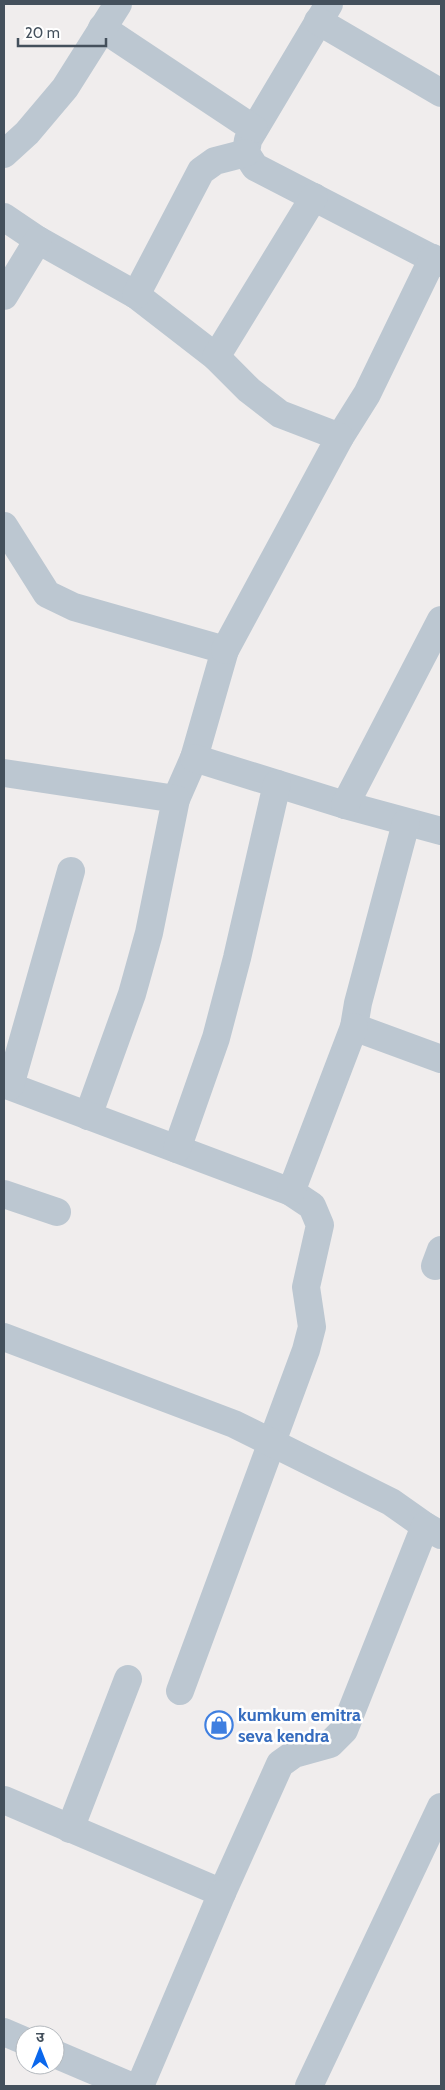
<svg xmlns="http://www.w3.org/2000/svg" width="445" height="2090" font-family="Cabin,'Noto Sans Devanagari',sans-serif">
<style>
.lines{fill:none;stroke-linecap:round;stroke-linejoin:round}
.minor{stroke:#bcc7d1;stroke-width:28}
.labels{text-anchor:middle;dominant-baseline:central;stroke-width:5;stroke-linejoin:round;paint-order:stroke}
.shop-label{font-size:18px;font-weight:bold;fill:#366cbe;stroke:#fff;text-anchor:start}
</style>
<rect width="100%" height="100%" fill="#f0eded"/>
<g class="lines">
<!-- minor -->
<g class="minor">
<polyline points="329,4 248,140 246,153 255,167 441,263"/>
<polyline points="318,21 441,93"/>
<polyline points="102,28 254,129"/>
<polyline points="4,154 27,133 65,88 118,4"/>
<polyline points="4,217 38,240 136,295 216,357"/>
<polyline points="136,295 201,171 215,161 246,153"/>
<polyline points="4,296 38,240"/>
<polyline points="340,437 367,394 433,258"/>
<polyline points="4,526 47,594 74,607 225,650 194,758 176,799"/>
<polyline points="225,650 340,437 280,414 249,390 216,357 314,197"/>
<polyline points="194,758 345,805 441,831"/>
<polyline points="4,773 176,799 149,933 132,994 88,1116"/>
<polyline points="345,805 441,620"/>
<polyline points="406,823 358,1003 354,1027 441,1059"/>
<polyline points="4,1084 291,1192 312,1206 320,1225 306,1287 312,1327 306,1350 180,1691"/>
<polyline points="10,1086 71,871"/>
<polyline points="177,1149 216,1038 237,958 277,784"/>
<polyline points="291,1192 354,1027"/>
<polyline points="4,1194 57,1212"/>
<polyline points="435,1266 441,1250"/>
<polyline points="4,1337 234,1424 391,1502 425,1526"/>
<polyline points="4,1800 222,1893 280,1764 294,1754 330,1744 344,1730 425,1526 441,1535"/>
<polyline points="70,1829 128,1679"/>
<polyline points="4,2032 25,2041"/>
<polyline points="55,2054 130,2086"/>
<polyline points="140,2086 222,1893"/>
<polyline points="309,2086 441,1807"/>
</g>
</g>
<!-- icons -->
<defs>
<g id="shop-ring" transform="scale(1.4375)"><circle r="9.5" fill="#fff" stroke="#3f7fe0" stroke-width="1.5"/><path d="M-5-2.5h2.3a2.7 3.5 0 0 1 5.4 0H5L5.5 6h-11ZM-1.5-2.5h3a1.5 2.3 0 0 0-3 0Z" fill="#3f7fe0"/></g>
</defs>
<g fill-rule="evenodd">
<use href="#shop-ring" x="219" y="1725"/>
</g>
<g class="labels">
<!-- shop labels -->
<g class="shop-label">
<text x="238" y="1715">kumkum emitra<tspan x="238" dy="21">seva kendra</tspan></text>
</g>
</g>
<!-- border -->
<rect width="445" height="2090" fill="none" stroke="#44505c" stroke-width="10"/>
<!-- north arrow -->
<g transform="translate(40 2050)"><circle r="24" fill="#ffffff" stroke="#b4b9be"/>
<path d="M0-4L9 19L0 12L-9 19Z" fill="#0a67ec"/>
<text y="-8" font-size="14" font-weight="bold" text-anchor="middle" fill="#44505c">उ</text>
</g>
<!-- scale -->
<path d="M18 38v8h88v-8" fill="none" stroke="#44505c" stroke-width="2.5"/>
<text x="25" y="38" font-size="15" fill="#44505c" stroke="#ffffff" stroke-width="4" paint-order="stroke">20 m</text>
</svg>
